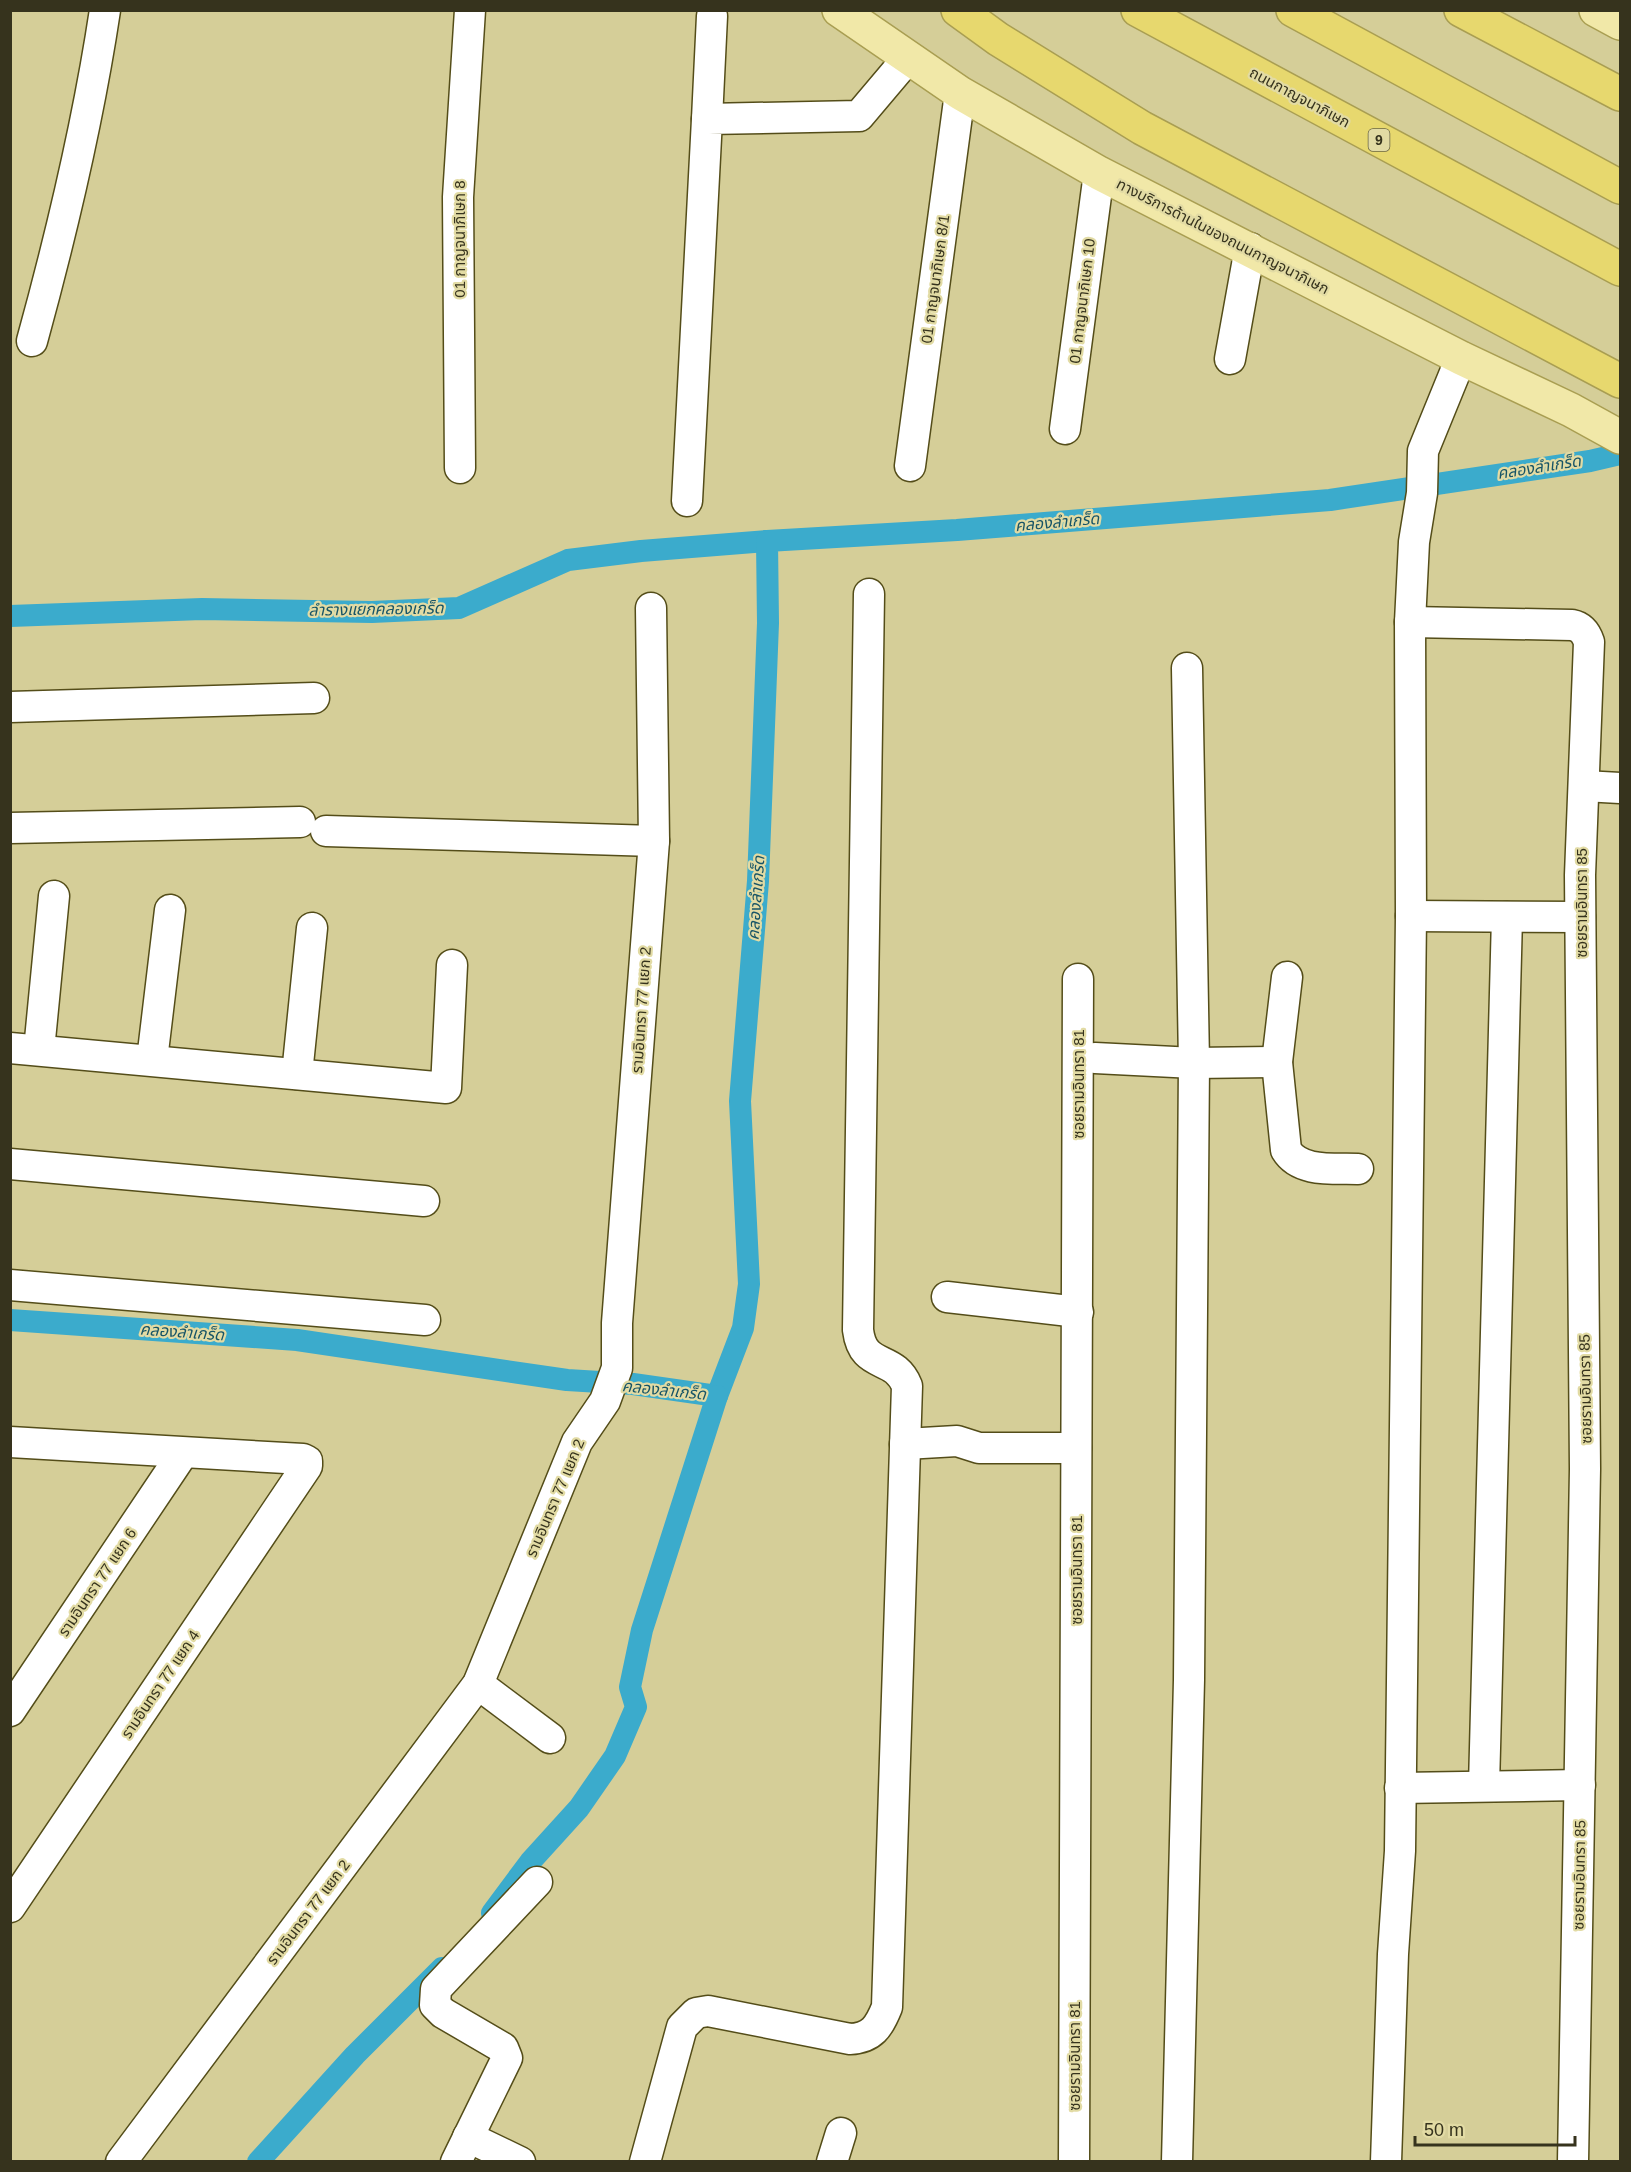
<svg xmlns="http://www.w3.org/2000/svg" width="1631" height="2172" font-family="Arial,'Noto Sans Thai',sans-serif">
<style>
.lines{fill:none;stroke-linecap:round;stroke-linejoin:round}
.canal{stroke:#3babcc;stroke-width:22}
.minor-casing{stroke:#544d19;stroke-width:33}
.major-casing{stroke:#a99e52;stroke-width:36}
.highway-casing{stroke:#a99e52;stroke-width:36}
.minor{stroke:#fff;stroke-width:30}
.major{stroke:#f1e8a8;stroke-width:33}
.highway{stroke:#e7d86e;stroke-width:33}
.labels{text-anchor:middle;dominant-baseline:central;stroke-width:4.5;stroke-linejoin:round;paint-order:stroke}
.shield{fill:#e2dba4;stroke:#6a6546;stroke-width:1.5}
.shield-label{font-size:14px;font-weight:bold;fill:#36331d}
.street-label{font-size:15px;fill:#36331d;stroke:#e2dba4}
.water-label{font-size:16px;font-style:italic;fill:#175466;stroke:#e2dba4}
</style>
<rect width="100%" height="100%" fill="#d5ce98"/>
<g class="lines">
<!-- canal -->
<g class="canal">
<polyline points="10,616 202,609 372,612 459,608 568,560 641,551 767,541"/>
<polyline points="10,1320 297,1340 567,1380 633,1384 717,1396 743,1328 749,1284 740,1101 758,881 768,623 767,541 957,530 1330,500 1590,461 1620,454"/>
<polyline points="492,1913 530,1862 579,1808 615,1756 636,1707 630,1687 642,1630 717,1396"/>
<polyline points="258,2162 355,2055 442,1968"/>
</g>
<!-- minor casing -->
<g class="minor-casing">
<g id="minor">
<polyline points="707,119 712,16"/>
<path d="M 32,341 C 62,232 88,123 105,10"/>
<polyline points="1230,359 1250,248"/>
<polyline points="1065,429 1099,173"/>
<polyline points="910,466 960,93"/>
<polyline points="460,468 458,197 470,10"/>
<polyline points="687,501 707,119 859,116 908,58"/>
<path d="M 1410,622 L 1572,625 C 1582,627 1586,633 1589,642 L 1580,875 L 1585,1469 L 1573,2162"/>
<polyline points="10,707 314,698"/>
<polyline points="1584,786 1620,788"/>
<polyline points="10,828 300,822"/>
<polyline points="326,831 654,841"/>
<polyline points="1411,916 1580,917"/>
<path d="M 1287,977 L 1277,1062 L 1286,1150 C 1300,1173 1334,1168 1358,1169"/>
<polyline points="10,1048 446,1088 452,965"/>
<polyline points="39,1050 54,896"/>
<polyline points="1095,1058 1194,1063 1277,1062"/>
<polyline points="152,1060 170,910"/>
<polyline points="297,1074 312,928"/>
<polyline points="10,1164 424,1201"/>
<polyline points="10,1285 425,1320"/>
<polyline points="947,1297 1078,1312"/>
<polyline points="10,1442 303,1459 307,1461 307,1466 10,1907"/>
<polyline points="905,1444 957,1441 979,1448 1076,1448"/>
<polyline points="478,1684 550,1738"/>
<polyline points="10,1711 183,1453"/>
<polyline points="1484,1786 1507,917"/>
<polyline points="1400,1788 1580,1785"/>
<polyline points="468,2137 520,2162"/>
<polyline points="121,2162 478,1684 577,1442 605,1401 617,1368 617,1323 654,841 651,608"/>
<polyline points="456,2162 507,2058 503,2048 443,2013 435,2005 436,1989 537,1882"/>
<path d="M 645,2162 L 682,2027 L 696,2013 L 708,2011 L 850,2039 C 872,2038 879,2027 887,2007 L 907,1386 C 894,1353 863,1371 858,1330 L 869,594"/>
<polyline points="832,2162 841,2133"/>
<polyline points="1074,2162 1078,979"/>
<polyline points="1177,2162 1189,1680 1194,1063 1187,668"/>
<polyline points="1386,2162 1393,1954 1400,1851 1411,916 1410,622 1414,542 1422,493 1423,451 1461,358"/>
</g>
</g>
<!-- major casing -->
<g class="major-casing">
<g id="major">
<polyline points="839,10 960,93 1099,173 1461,358 1571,410 1620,437"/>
<polyline points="1596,10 1620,23"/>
</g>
</g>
<!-- highway casing -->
<g class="highway-casing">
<g id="highway">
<polyline points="958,10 998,39 1142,128 1620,381"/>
<polyline points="1138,10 1620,269"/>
<polyline points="1293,10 1620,187"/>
<polyline points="1461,10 1620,94"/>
</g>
</g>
<!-- minor -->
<use href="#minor" class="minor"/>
<!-- major -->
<use href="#major" class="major"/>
<!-- highway -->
<use href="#highway" class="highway"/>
</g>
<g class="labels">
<!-- shield labels -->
<rect class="shield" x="1368.5" y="129" width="21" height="22" rx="4.5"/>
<g class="shield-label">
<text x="1379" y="140">9</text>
</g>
<!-- street labels -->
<g class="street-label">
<text transform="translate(1300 97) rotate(28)">ถนนกาญจนาภิเษก</text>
<text transform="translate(1223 236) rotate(27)">ทางบริการด้านในของถนนกาญจนาภิเษก</text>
<text transform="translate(459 239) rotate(-90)">01 กาญจนาภิเษก 8</text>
<text transform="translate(935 279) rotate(-82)">01 กาญจนาภิเษก 8/1</text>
<text transform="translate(1082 301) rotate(-83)">01 กาญจนาภิเษก 10</text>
<text transform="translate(1581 903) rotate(-90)">ซอยรามอินทรา 85</text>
<text transform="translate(641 1010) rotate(-86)">รามอินทรา 77 แยก 2</text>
<text transform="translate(1078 1084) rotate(-90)">ซอยรามอินทรา 81</text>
<text transform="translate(1585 1389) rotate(-91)">ซอยรามอินทรา 85</text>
<text transform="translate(555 1498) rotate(-67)">รามอินทรา 77 แยก 2</text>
<text transform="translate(1076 1570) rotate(-90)">ซอยรามอินทรา 81</text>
<text transform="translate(97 1582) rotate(-56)">รามอินทรา 77 แยก 6</text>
<text transform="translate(160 1684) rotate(-56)">รามอินทรา 77 แยก 4</text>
<text transform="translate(1579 1875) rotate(-89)">ซอยรามอินทรา 85</text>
<text transform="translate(308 1912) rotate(-53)">รามอินทรา 77 แยก 2</text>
<text transform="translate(1074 2056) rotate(-90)">ซอยรามอินทรา 81</text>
</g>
<!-- water labels -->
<g class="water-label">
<text transform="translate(1539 467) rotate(-9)">คลองลำเกร็ด</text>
<text transform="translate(1057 522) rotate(-5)">คลองลำเกร็ด</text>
<text transform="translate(376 609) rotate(-1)">ลำรางแยกคลองเกร็ด</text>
<text transform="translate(756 898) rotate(-86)">คลองลำเกร็ด</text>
<text transform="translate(182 1332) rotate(4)">คลองลำเกร็ด</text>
<text transform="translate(664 1390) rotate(6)">คลองลำเกร็ด</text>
</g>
</g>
<!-- border -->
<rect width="1631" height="2172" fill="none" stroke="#36331d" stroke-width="24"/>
<!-- scale -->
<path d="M1415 2136v9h160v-9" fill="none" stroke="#36331d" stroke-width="3"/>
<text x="1424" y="2136" font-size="18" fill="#36331d" stroke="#e2dba4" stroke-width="4.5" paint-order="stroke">50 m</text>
</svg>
